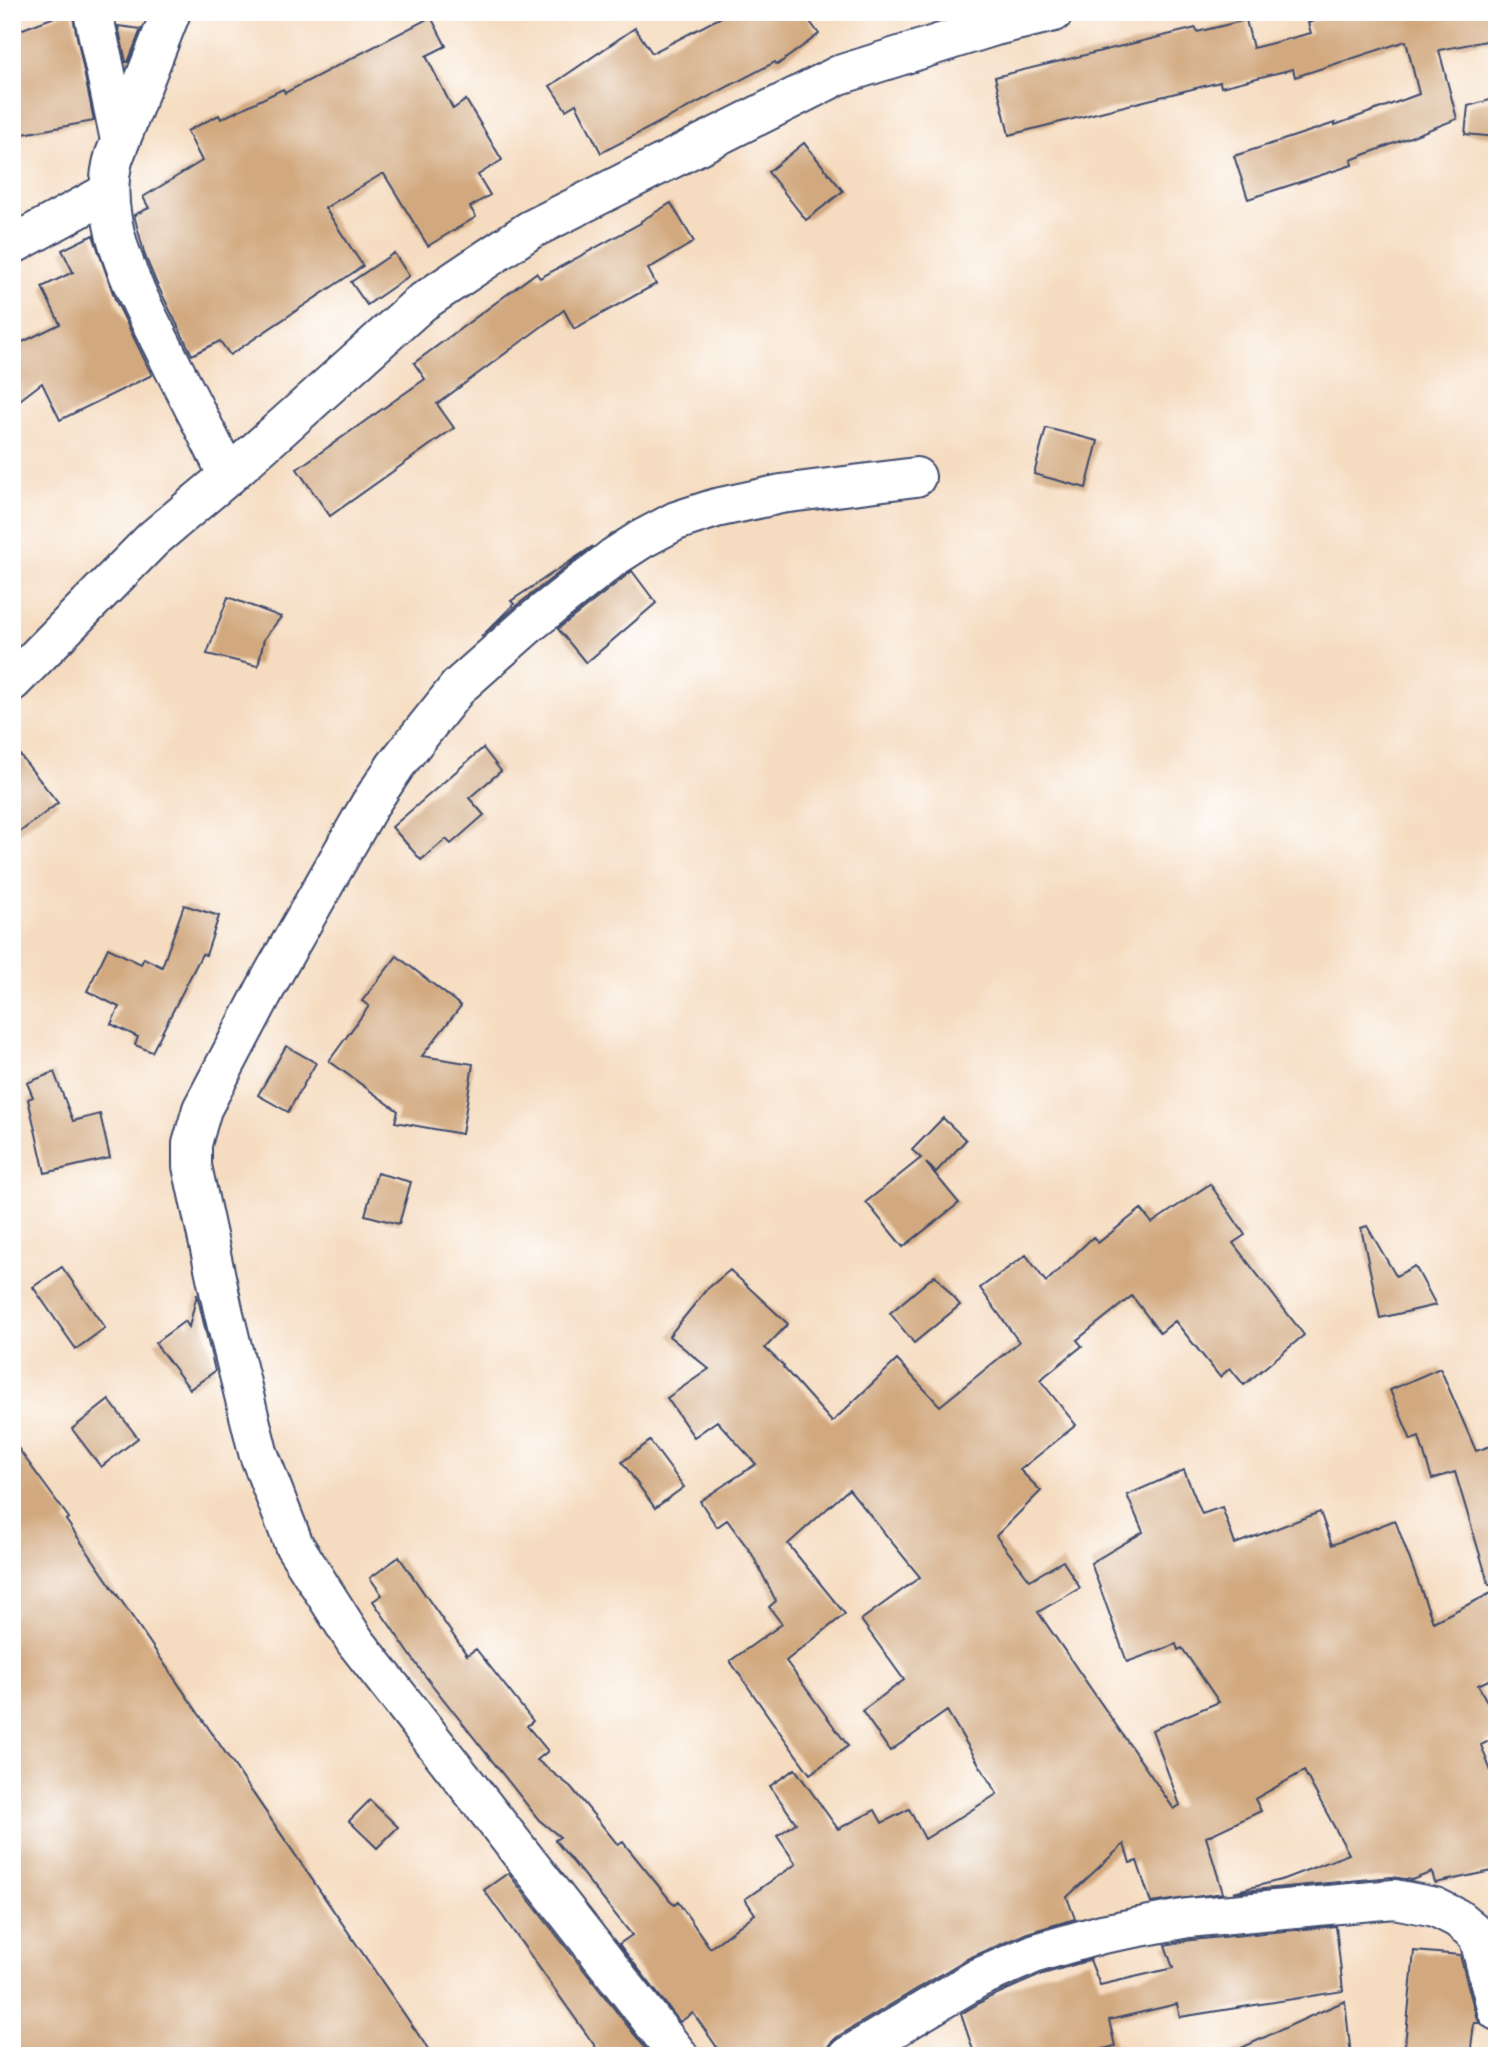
<svg xmlns="http://www.w3.org/2000/svg" width="1509" height="2068" font-family="'Patrick Hand',sans-serif">
<style>
.building{fill:#d2a97f}
.lines{fill:none;stroke-linecap:round;stroke-linejoin:round}
.street-casing{stroke:#3c496d;stroke-width:42}
.street{stroke:#fff;stroke-width:38}
</style>
<rect width="100%" height="100%" fill="#fff"/>
<filter id="ink" filterUnits="userSpaceOnUse"><feTurbulence type="fractalNoise" baseFrequency=".0143" numOctaves="2"/><feDisplacementMap in="SourceGraphic" scale="14" xChannelSelector="R" yChannelSelector="G"/><feConvolveMatrix kernelMatrix="1 2 1 2 8 2 1 2 1" color-interpolation-filters="sRGB"/></filter>
<filter id="wash" filterUnits="userSpaceOnUse"><feTurbulence type="fractalNoise" baseFrequency=".00686" numOctaves="4" result="noise"/><feDisplacementMap in="SourceGraphic" scale="28" xChannelSelector="R" yChannelSelector="G"/><feGaussianBlur stdDeviation="1.57" result="paint"/><feColorMatrix in="noise" values="0 0 0 0 0 0 0 0 0 0 0 0 0 0 0 0 0 1.4 0 .05"/><feComposite in="paint" operator="in"/></filter>
<g filter="url(#wash)">
<rect width="100%" height="100%" fill="#f5dbbf"/>
<g id="blocks">
<!-- building -->
<g class="building">
<polygon points="68,12 72,12 94,121 12,136 12,33"/>
<polygon points="731,12 803,12 819,34 777,65 775,62 601,153 576,104 566,110 550,86 635,28 652,53"/>
<polygon points="1342,12 1497,12 1497,39 1439,50 1457,119 1351,160 1352,165 1248,199 1234,156 1335,123 1335,125 1419,94 1406,41 1295,77 1293,69 1221,87 1220,82 1009,135 995,77 1196,28 1197,32 1246,20 1253,48 1311,33 1308,23"/>
<polygon points="431,17 446,46 426,56 453,109 466,100 502,160 478,175 490,195 470,207 476,217 428,246 384,174 382,174 325,208 363,266 230,355 220,341 192,355 156,282 145,256 134,215 149,208 143,197 202,161 187,131 219,115 221,119 283,89 285,93"/>
<polygon points="118,26 141,29 128,62 126,62"/>
<polygon points="1497,98 1497,137 1465,134 1468,106"/>
<polygon points="804,143 843,191 806,220 768,172"/>
<polygon points="671,203 694,242 648,269 656,284 574,329 564,310 437,404 454,428 330,516 297,469 425,379 414,363 536,273 540,278 641,223 641,221"/>
<polygon points="93,235 115,299 152,375 60,420 42,383 12,406 12,347 60,324 42,287 73,272 62,250"/>
<polygon points="394,253 409,276 367,305 351,282"/>
<polygon points="1046,428 1098,441 1086,488 1034,474"/>
<polygon points="593,546 515,607 481,637 514,604 511,601"/>
<polygon points="632,571 656,603 586,663 558,629"/>
<polygon points="228,597 281,617 264,639 258,666 207,654"/>
<polygon points="12,745 58,803 12,838"/>
<polygon points="483,748 501,771 469,798 484,815 451,844 446,839 421,860 392,827"/>
<polygon points="184,905 219,916 206,955 202,954 152,1052 135,1045 138,1037 111,1024 119,1007 87,991 108,948 141,964 144,958 162,967"/>
<polygon points="397,956 461,1006 422,1056 473,1064 462,1134 395,1122 398,1111 329,1061 369,1006 362,1001"/>
<polygon points="286,1046 316,1063 288,1112 258,1095"/>
<polygon points="54,1072 73,1121 100,1114 110,1158 45,1173 28,1099 33,1097 27,1083"/>
<polygon points="943,1118 966,1140 936,1172 926,1163 959,1203 903,1247 866,1202 921,1158 912,1150"/>
<polygon points="377,1173 411,1182 399,1224 365,1215"/>
<polygon points="1210,1184 1245,1235 1233,1243 1304,1335 1244,1385 1230,1368 1220,1377 1175,1321 1160,1333 1132,1296 1077,1340 1082,1346 1040,1380 1076,1425 1020,1470 1041,1491 996,1536 1030,1580 1063,1561 1080,1588 1038,1612 1174,1809 1180,1805 1152,1730 1219,1702 1182,1648 1178,1650 1176,1644 1127,1662 1091,1563 1143,1532 1127,1495 1184,1470 1202,1514 1222,1507 1235,1544 1320,1512 1332,1545 1395,1520 1433,1622 1497,1590 1497,1676 1478,1685 1497,1720 1497,1737 1481,1745 1497,1787 1497,1870 1435,1883 1432,1872 1412,1880 1392,1877 1233,1892 1281,1880 1349,1854 1304,1771 1255,1799 1261,1811 1206,1837 1223,1893 1151,1903 1137,1861 1130,1863 1124,1844 1067,1897 1075,1919 1027,1933 967,1959 837,2037 829,2045 826,2056 723,2056 693,2013 680,2022 619,1944 632,1935 555,1840 560,1837 539,1820 422,1672 373,1601 382,1595 370,1578 399,1557 467,1655 476,1649 533,1721 527,1726 548,1751 537,1760 571,1787 618,1845 623,1842 674,1905 678,1902 710,1948 755,1914 745,1899 796,1864 777,1836 796,1823 770,1786 795,1769 838,1829 875,1810 882,1823 909,1809 925,1839 997,1794 947,1711 890,1751 862,1711 904,1680 861,1620 920,1577 849,1489 788,1544 845,1614 786,1661 848,1746 810,1774 776,1727 730,1661 782,1624 769,1607 776,1601 752,1554 727,1520 717,1527 700,1501 756,1464 717,1421 694,1437 667,1398 709,1369 669,1336 706,1290 730,1270 788,1324 765,1348 784,1366 783,1367 832,1422 897,1360 940,1406 1019,1342 980,1288 1026,1255 1046,1282 1093,1237 1098,1243 1141,1209 1152,1223"/>
<polygon points="1367,1226 1396,1276 1415,1266 1436,1305 1380,1318 1361,1228"/>
<polygon points="62,1267 105,1328 76,1349 33,1287"/>
<polygon points="935,1275 960,1305 914,1343 890,1313"/>
<polygon points="197,1294 215,1371 190,1389 155,1343 185,1321 189,1327"/>
<polygon points="1440,1368 1476,1451 1497,1444 1497,1584 1489,1585 1455,1472 1432,1479 1419,1437 1411,1440 1390,1390"/>
<polygon points="109,1400 138,1438 101,1467 72,1429"/>
<polygon points="12,1440 69,1518 66,1520 433,2056 12,2056"/>
<polygon points="650,1441 684,1487 655,1508 622,1462"/>
<polygon points="370,1800 398,1827 377,1848 349,1821"/>
<polygon points="508,1873 583,1969 645,2048 634,2056 602,2056 484,1890"/>
<polygon points="1336,1926 1343,1991 1180,2017 1177,2004 1109,2020 1115,2046 1074,2056 975,2056 961,2014 988,1998 1043,1974 1090,1960 1100,1985 1173,1968 1165,1945 1191,1940"/>
<polygon points="1414,1951 1460,1955 1476,2016 1480,2023 1474,2023 1470,2056 1404,2056"/>
<polygon points="1345,2001 1351,2056 1224,2056 1313,2015"/>
</g>
</g>
</g>
<g filter="url(#ink)">
<use href="#blocks" fill-opacity="0" stroke="#3c496d" stroke-width="2"/>
<g class="lines">
<!-- street casing -->
<g class="street-casing">
<g id="street">
<polyline points="93,12 120,140"/>
<path d="M 171,12 L 114,157 C 94,225 143,305 172,365 C 191,402 210,439 228,476"/>
<polyline points="12,245 109,192"/>
<polyline points="12,682 153,539 228,476 421,303 530,230 839,75 995,26 1054,12"/>
<polyline points="679,2056 355,1641 294,1545 258,1452 224,1314 192,1166 192,1144 202,1109 272,976 370,804 396,765 459,686 529,624 614,557 642,539 676,521 716,508 781,494 916,477"/>
<polyline points="848,2056 978,1978 1036,1953 1102,1934 1188,1918 1394,1899 1435,1907 1457,1918 1478,1935 1497,2011"/>
</g>
</g>
<!-- street -->
<use href="#street" class="street"/>
</g>
</g>
<!-- margin -->
<rect width="1509" height="2068" fill="none" stroke="#fff" stroke-width="42"/>
</svg>
